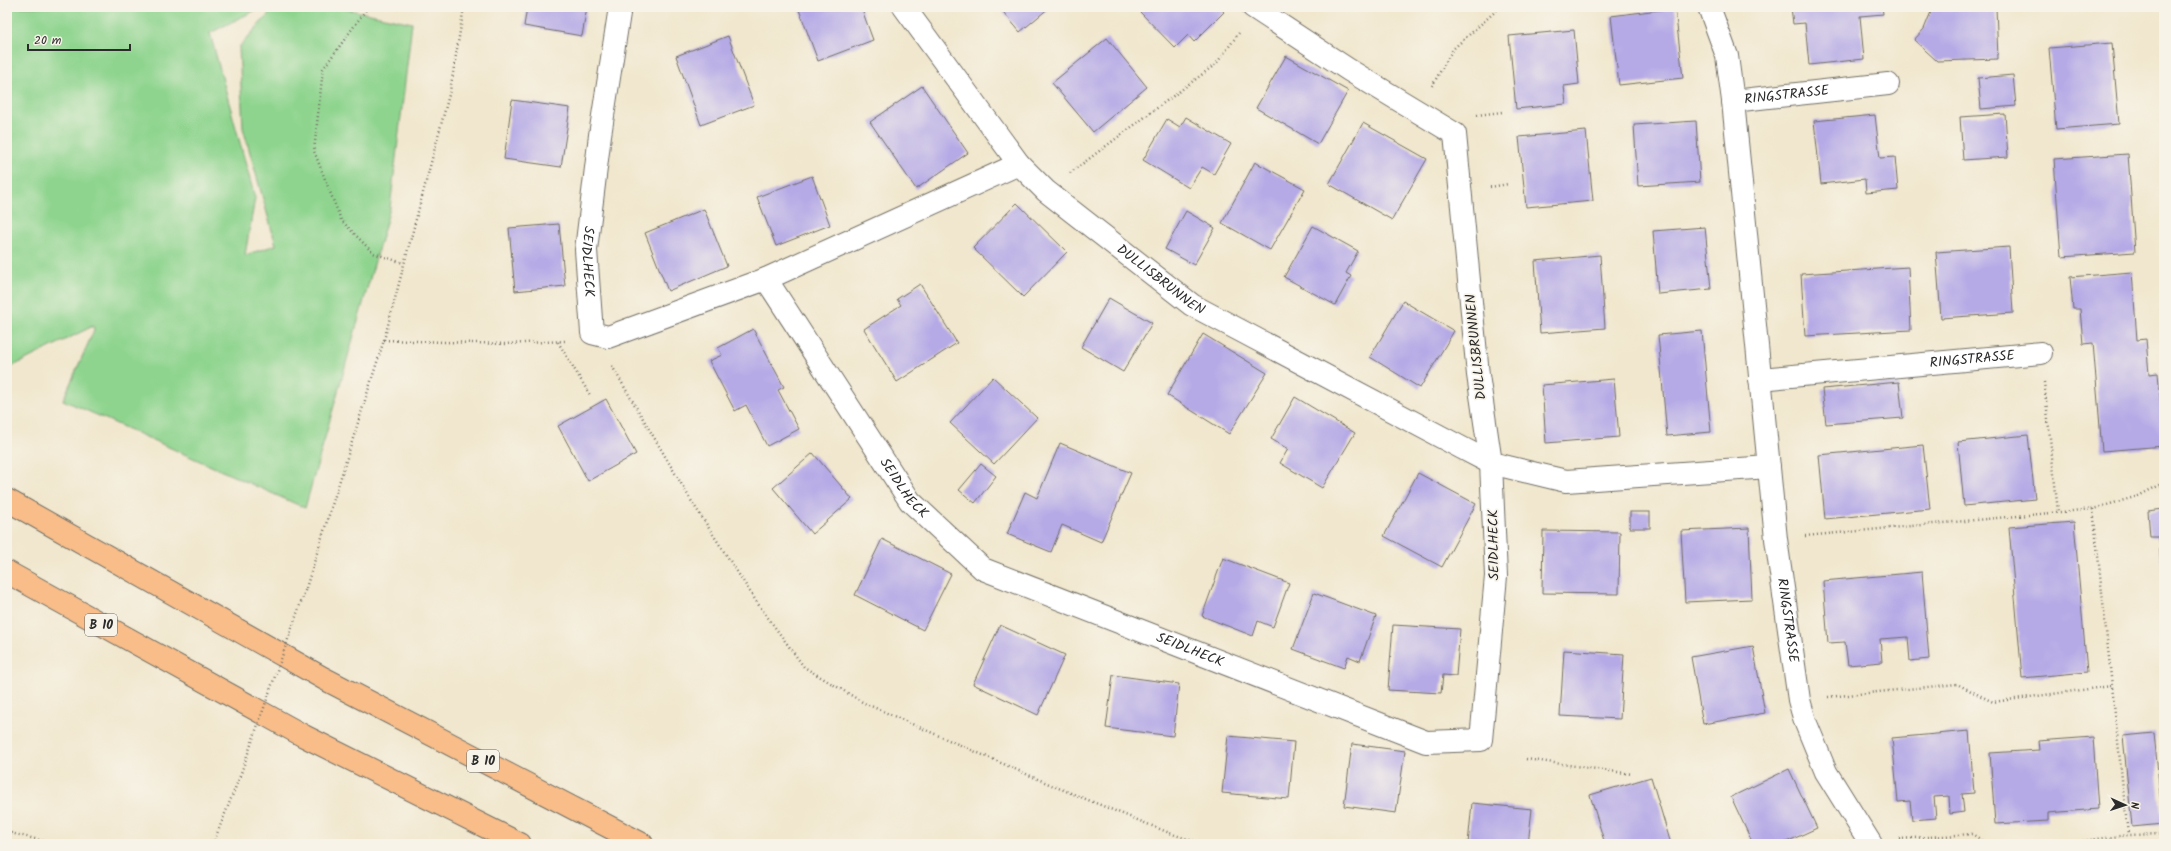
<svg xmlns="http://www.w3.org/2000/svg" width="2171" height="851" font-family="Kalam,sans-serif">
<style>
.green{fill:#8ed48e;stroke:#5c805c}
.building{fill:#b6aae6}
.lines{fill:none;stroke-linecap:round;stroke-linejoin:round}
.minor-casing{stroke:#706d64;stroke-width:24}
.trunk-casing{stroke:#706d64;stroke-width:24}
.path{stroke:#706d64;stroke-width:2.5;stroke-dasharray:1 3;stroke-linecap:butt}
.minor{stroke:#fff;stroke-width:22}
.trunk{stroke:#f8bd89;stroke-width:22}
.path-bridge{stroke:#706d64;stroke-width:2.5;stroke-dasharray:1 3;stroke-linecap:butt}
.labels{text-anchor:middle;dominant-baseline:central;stroke-width:3.5;stroke-linejoin:round;paint-order:stroke}
.shield{fill:#f7f3e8;stroke:#686764;stroke-width:1}
.shield-label{font-size:13px;font-weight:bold;fill:#2b2b2b}
.street-label{font-size:14px;fill:#2b2b2b;stroke:#f7f3e8}
</style>
<rect width="100%" height="100%" fill="#f7f3e8"/>
<filter id="ink" filterUnits="userSpaceOnUse"><feTurbulence type="fractalNoise" baseFrequency=".025" numOctaves="2"/><feDisplacementMap in="SourceGraphic" scale="8" xChannelSelector="R" yChannelSelector="G"/><feConvolveMatrix kernelMatrix="1 2 1 2 8 2 1 2 1" color-interpolation-filters="sRGB"/></filter>
<filter id="wash" filterUnits="userSpaceOnUse"><feTurbulence type="fractalNoise" baseFrequency=".012" numOctaves="4" result="noise"/><feDisplacementMap in="SourceGraphic" scale="16" xChannelSelector="R" yChannelSelector="G"/><feGaussianBlur stdDeviation="0.9" result="paint"/><feColorMatrix in="noise" values="0 0 0 0 0 0 0 0 0 0 0 0 0 0 0 0 0 1.4 0 .05"/><feComposite in="paint" operator="in"/></filter>
<g filter="url(#wash)">
<rect width="100%" height="100%" fill="#f1e7ce"/>
<!-- green -->
<polygon class="green" points="7,7 262,7 210,33 255,198 245,255 276,245 243,128 239,47 275,7 337,7 412,23 390,208 305,508 63,400 94,330 93,326 7,369"/>
<g id="blocks">
<!-- building -->
<g class="building">
<polygon points="527,7 587,7 582,36 524,26"/>
<polygon points="798,7 861,7 873,40 818,61"/>
<polygon points="999,7 1050,7 1020,32"/>
<polygon points="1145,7 1219,7 1224,12 1194,42 1188,35 1175,48 1140,12"/>
<polygon points="1791,7 1882,7 1883,14 1860,16 1864,59 1809,65 1805,23 1793,24"/>
<polygon points="1933,7 1996,7 1998,59 1937,61 1914,40 1924,29"/>
<polygon points="1675,8 1683,78 1619,85 1611,16"/>
<polygon points="1574,30 1579,84 1564,86 1566,104 1516,109 1509,36"/>
<polygon points="728,36 754,105 701,125 676,56"/>
<polygon points="1107,38 1147,87 1093,132 1052,83"/>
<polygon points="2112,43 2119,124 2056,129 2049,48"/>
<polygon points="1286,56 1348,91 1318,144 1256,108"/>
<polygon points="2013,75 2016,106 1981,109 1978,78"/>
<polygon points="922,86 968,153 916,189 870,122"/>
<polygon points="512,100 570,108 561,167 504,159"/>
<polygon points="2005,114 2008,157 1963,160 1960,117"/>
<polygon points="1875,115 1880,158 1895,157 1898,190 1866,193 1865,179 1821,184 1814,121"/>
<polygon points="1186,117 1231,144 1214,174 1202,167 1189,188 1143,160 1167,119 1180,127"/>
<polygon points="1696,121 1700,182 1638,186 1634,125"/>
<polygon points="1363,123 1427,159 1392,220 1329,184"/>
<polygon points="1586,131 1593,201 1526,207 1519,137"/>
<polygon points="2128,154 2135,252 2061,257 2054,159"/>
<polygon points="1255,162 1305,189 1270,250 1222,223"/>
<polygon points="812,176 830,225 776,246 757,197"/>
<polygon points="1017,203 1067,252 1023,297 973,248"/>
<polygon points="704,209 727,266 668,291 645,233"/>
<polygon points="1186,211 1215,228 1194,265 1165,249"/>
<polygon points="559,224 565,286 515,291 509,228"/>
<polygon points="1313,226 1358,251 1346,273 1351,276 1335,305 1284,277"/>
<polygon points="1705,227 1711,289 1658,294 1653,231"/>
<polygon points="2009,247 2013,313 1941,318 1936,252"/>
<polygon points="1600,255 1605,328 1540,333 1535,261"/>
<polygon points="1908,267 1911,330 1805,336 1801,274"/>
<polygon points="2132,272 2137,340 2146,339 2149,374 2158,373 2164,446 2102,451 2093,343 2083,344 2080,309 2073,309 2070,277"/>
<polygon points="920,284 957,343 897,382 864,329 901,305 897,299"/>
<polygon points="1109,298 1152,323 1123,372 1081,347"/>
<polygon points="1403,301 1454,331 1420,388 1370,357"/>
<polygon points="753,329 784,387 778,390 799,429 767,446 746,405 735,411 709,361 722,355 718,348"/>
<polygon points="1702,331 1711,432 1667,436 1658,335"/>
<polygon points="1203,334 1267,373 1229,434 1167,395"/>
<polygon points="993,377 1037,418 994,464 950,423"/>
<polygon points="1614,379 1619,437 1546,443 1542,385"/>
<polygon points="1899,382 1903,418 1826,424 1822,389"/>
<polygon points="1295,397 1355,433 1322,488 1280,463 1288,449 1271,439"/>
<polygon points="606,399 636,454 588,481 558,426"/>
<polygon points="2028,435 2035,499 1964,506 1958,442"/>
<polygon points="1060,443 1131,473 1101,542 1062,525 1051,552 1007,534 1025,492 1037,498"/>
<polygon points="1923,445 1930,509 1825,519 1819,455"/>
<polygon points="813,453 852,499 812,534 773,488"/>
<polygon points="981,464 996,476 975,503 959,490"/>
<polygon points="1418,473 1476,504 1442,567 1384,536"/>
<polygon points="2164,509 2164,569 2161,569 2159,537 2150,537 2148,511"/>
<rect x="1630" y="512" width="20" height="16"/>
<polygon points="2074,522 2087,672 2022,678 2009,527"/>
<polygon points="1749,528 1752,599 1685,602 1681,531"/>
<polygon points="1543,531 1620,532 1619,594 1542,593"/>
<polygon points="882,539 951,574 923,630 855,595"/>
<polygon points="1223,558 1289,583 1273,627 1258,621 1253,636 1202,616"/>
<polygon points="1922,572 1929,659 1910,661 1908,637 1880,639 1882,662 1848,665 1845,642 1828,643 1823,581"/>
<polygon points="1314,593 1376,616 1360,661 1348,656 1344,668 1293,649"/>
<polygon points="1000,625 1065,655 1038,715 973,684"/>
<polygon points="1393,625 1460,629 1456,676 1443,675 1441,693 1388,690"/>
<polygon points="1753,646 1765,713 1703,724 1691,657"/>
<polygon points="1564,650 1624,654 1620,719 1560,716"/>
<polygon points="1113,675 1179,684 1173,736 1106,728"/>
<polygon points="1969,731 1974,793 1962,794 1964,812 1950,814 1949,796 1934,797 1936,818 1912,820 1910,801 1898,802 1892,738"/>
<polygon points="2154,733 2163,824 2132,827 2123,736"/>
<polygon points="1228,736 1294,742 1289,799 1222,793"/>
<polygon points="2093,737 2098,809 2048,813 2048,821 1995,824 1990,753 2039,750 2038,741"/>
<polygon points="1352,744 1405,751 1396,813 1344,806"/>
<polygon points="1789,769 1817,828 1782,844 1753,844 1731,797"/>
<polygon points="1651,777 1671,844 1605,844 1590,795"/>
<polygon points="1472,803 1532,809 1528,844 1468,844"/>
</g>
</g>
</g>
<g filter="url(#ink)">
<use href="#blocks" fill-opacity="0" stroke="#706d64" stroke-width="1"/>
<g class="lines">
<!-- minor casing -->
<g class="minor-casing">
<g id="minor">
<path id="s1" d="M 620,7 L 600,135 L 586,250 L 592,333 L 608,337 L 766,279 L 910,501 L 983,569 L 1426,742 L 1481,740 L 1496,576 L 1491,463 L 1478,375 L 1455,134 L 1349,70 L 1253,7"/>
<path id="s2" d="M 904,7 L 1019,164 L 1046,191 L 1192,305 L 1462,448 L 1491,463 L 1566,481 L 1769,467"/>
<path id="s3" d="M 1709,7 L 1727,56 L 1733,101 L 1776,539 L 1799,700 L 1805,721 L 1826,772 L 1871,844"/>
<path id="s4" d="M 1733,101 L 1888,84"/>
<polyline points="766,279 1019,164"/>
<path id="s5" d="M 1760,379 L 2041,353"/>
</g>
</g>
<!-- trunk casing -->
<g class="trunk-casing">
<g id="trunk">
<polyline points="7,500 323,678 642,844"/>
<polyline points="7,572 304,736 520,844"/>
</g>
</g>
<!-- path -->
<g class="path">
<polyline points="368,7 323,69 314,151 341,220 373,253 403,263"/>
<polyline points="1432,86 1453,49 1498,9 1502,7"/>
<polyline points="1477,115 1502,112"/>
<polyline points="1070,173 1216,64 1239,33"/>
<polyline points="1490,187 1509,184"/>
<polyline points="384,340 505,344 565,341"/>
<polyline points="558,342 590,395"/>
<polyline points="612,366 692,502 758,604 804,667 864,703 1056,787 1172,834 1203,844"/>
<polyline points="2044,382 2058,512"/>
<polyline points="2093,509 2128,835"/>
<polyline points="1805,536 2093,509 2138,496 2164,483"/>
<polyline points="306,588 384,340 450,91 464,7"/>
<polyline points="1828,697 1957,684 1993,702 2111,686"/>
<polyline points="1526,759 1632,774"/>
<polyline points="7,832 55,844"/>
<polyline points="1899,839 1972,834 1988,844"/>
<polyline points="213,844 240,776"/>
<polyline points="2059,844 2128,835 2164,834"/>
</g>
<!-- minor -->
<use href="#minor" class="minor"/>
<!-- trunk -->
<use href="#trunk" class="trunk"/>
<!-- path-bridge -->
<polyline class="path-bridge" points="240,776 306,588"/>
</g>
</g>
<g class="labels">
<!-- shield labels -->
<g class="shield">
<rect x="85" y="614" width="32" height="22" rx="3"/>
<rect x="467" y="750" width="32" height="22" rx="3"/>
</g>
<g class="shield-label">
<text x="101" y="625">B 10</text>
<text x="483" y="761">B 10</text>
</g>
<!-- street labels -->
<g class="street-label">
<text stroke="none"><textPath href="#s4" startOffset="54">RINGSTRASSE</textPath></text>
<text stroke="none"><textPath href="#s1" startOffset="257">SEIDLHECK</textPath></text>
<text stroke="none"><textPath href="#s2" startOffset="378">DULLISBRUNNEN</textPath></text>
<text transform="translate(1476 347) rotate(-96)">DULLISBRUNNEN</text>
<text stroke="none"><textPath href="#s5" startOffset="213">RINGSTRASSE</textPath></text>
<text stroke="none"><textPath href="#s1" startOffset="764">SEIDLHECK</textPath></text>
<text transform="translate(1494 545) rotate(-91)">SEIDLHECK</text>
<text stroke="none"><textPath href="#s3" startOffset="620">RINGSTRASSE</textPath></text>
<text stroke="none"><textPath href="#s1" startOffset="1100">SEIDLHECK</textPath></text>
</g>
</g>
<!-- margin -->
<rect width="2171" height="851" fill="none" stroke="#f7f3e8" stroke-width="24"/>
<!-- north arrow -->
<g transform="translate(2125 805) rotate(93)" stroke="#f7f3e8" stroke-width="3" paint-order="stroke">
<path d="M0-3L7 15L0 10L-7 15Z" fill="#2b2b2b"/>
<text y="-6" font-size="11" font-weight="bold" text-anchor="middle" fill="#2b2b2b">N</text>
</g>
<!-- scale -->
<path d="M28 44v6h102v-6" fill="none" stroke="#2b2b2b" stroke-width="2"/>
<text x="34" y="44" font-size="12" fill="#2b2b2b" stroke="#f7f3e8" stroke-width="3" paint-order="stroke">20 m</text>
</svg>
